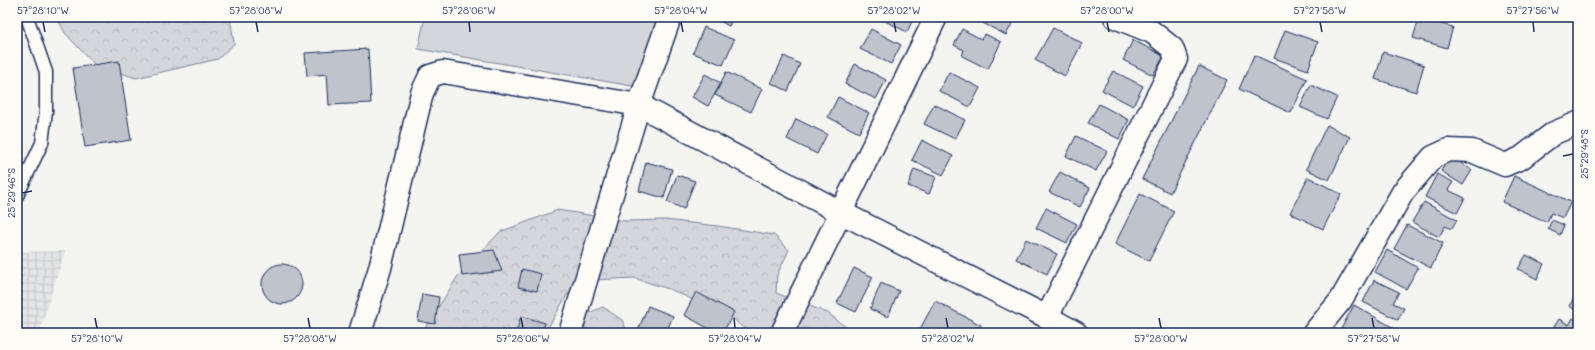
<svg xmlns="http://www.w3.org/2000/svg" width="1595" height="350" font-family="Mali,sans-serif">
<style>
.industrial{fill:url(#industrial-grid)}
.green{fill:#d4d6db;stroke:#78829c}
.forest{fill:url(#forest-crowns);stroke:#78829c}
.building{fill:#bfc3cc;stroke:#1b2f5e}
.lines{fill:none;stroke-linecap:round;stroke-linejoin:round}
.lane-casing{stroke:#1b2f5e;stroke-width:15}
.street-casing{stroke:#1b2f5e;stroke-width:25}
.lane{stroke:#fdfcf7;stroke-width:12}
.street{stroke:#fdfcf7;stroke-width:22}
.ticks{fill:none;stroke:#1b2f5e;stroke-width:1.5}
.neatline{fill:none;stroke:#1b2f5e;stroke-width:1.5}
.ticks-label{font-size:10px;text-anchor:middle;fill:#1b2f5e}
</style>
<defs>
<pattern id="industrial-grid" width="8" height="8" patternUnits="userSpaceOnUse"><rect width="8" height="8" fill="#e4e5e6"/><path d="M0 4h8M4 0v8" fill="none" stroke="#c3c5c8"/></pattern>
<pattern id="forest-crowns" width="20" height="18" patternUnits="userSpaceOnUse"><rect width="20" height="18" fill="#d4d6db"/><path d="M2 6a3 3 0 1 1 6 0M12 15a3 3 0 1 1 6 0" fill="none" stroke="#b5b8be"/></pattern>
</defs>
<rect width="100%" height="100%" fill="#f4f4f1"/>
<filter id="ink" filterUnits="userSpaceOnUse"><feTurbulence type="fractalNoise" baseFrequency=".025" numOctaves="2"/><feDisplacementMap in="SourceGraphic" scale="8" xChannelSelector="R" yChannelSelector="G"/><feConvolveMatrix kernelMatrix="1 2 1 2 8 2 1 2 1" color-interpolation-filters="sRGB"/></filter>
<g filter="url(#ink)">
<!-- industrial -->
<polygon class="industrial" points="65,251 39,333 17,333 17,252"/>
<!-- green -->
<polygon class="green" points="425,17 661,17 638,87 418,49"/>
<!-- forest -->
<g class="forest">
<polygon points="57,17 230,17 234,44 218,59 136,78 94,64 65,33"/>
<polygon points="558,210 625,221 665,220 718,226 774,235 789,250 777,275 776,293 828,313 853,333 749,333 732,318 672,290 634,278 593,280 567,295 545,333 422,333 458,276 500,232"/>
<polygon points="603,307 622,320 628,333 571,333 579,317"/>
</g>
<!-- building -->
<g class="building">
<polygon points="712,17 733,17 729,26"/>
<polygon points="877,17 914,17 907,32"/>
<polygon points="977,17 1016,17 1006,35 975,19"/>
<polygon points="1419,18 1453,27 1447,48 1413,38"/>
<polygon points="704,27 734,40 723,65 693,53"/>
<polygon points="1053,28 1082,43 1065,76 1035,60"/>
<polygon points="871,29 901,45 891,64 860,49"/>
<polygon points="962,29 981,39 985,34 1001,42 988,69 962,56 964,50 954,45"/>
<polygon points="1285,30 1318,42 1308,70 1274,58"/>
<polygon points="1133,40 1164,56 1153,75 1123,60"/>
<polygon points="368,49 371,103 329,105 327,74 307,76 305,53"/>
<polygon points="1383,52 1424,65 1416,92 1375,79"/>
<polygon points="1254,55 1307,79 1291,113 1239,89"/>
<polygon points="784,56 800,64 788,91 771,83"/>
<polygon points="119,61 131,140 85,147 73,68"/>
<polygon points="855,64 886,80 876,99 845,84"/>
<polygon points="1199,66 1227,80 1170,193 1142,179"/>
<polygon points="1113,71 1143,86 1133,106 1102,90"/>
<polygon points="726,72 762,89 751,112 715,95"/>
<polygon points="949,72 980,88 970,107 939,91"/>
<polygon points="705,74 721,83 708,106 692,97"/>
<polygon points="1311,85 1337,97 1327,119 1300,107"/>
<polygon points="838,97 869,113 859,133 828,117"/>
<polygon points="934,104 965,120 955,139 924,124"/>
<polygon points="1099,104 1129,120 1119,139 1088,123"/>
<polygon points="796,119 827,134 817,154 787,139"/>
<polygon points="1327,125 1350,137 1329,180 1306,169"/>
<polygon points="1076,136 1107,151 1096,171 1066,156"/>
<polygon points="922,140 953,156 943,175 912,160"/>
<polygon points="1450,156 1472,170 1463,185 1441,171"/>
<polygon points="646,162 672,169 664,198 639,191"/>
<polygon points="914,169 936,177 929,194 908,186"/>
<polygon points="1060,172 1090,188 1080,207 1049,192"/>
<polygon points="1437,174 1453,182 1448,190 1465,198 1457,213 1425,197"/>
<polygon points="677,175 695,181 684,209 667,202"/>
<polygon points="1514,176 1571,202 1563,218 1551,213 1547,222 1502,202"/>
<polygon points="1308,177 1341,194 1323,229 1290,213"/>
<polygon points="1140,194 1174,211 1149,261 1115,244"/>
<polygon points="1424,202 1457,220 1451,229 1445,226 1439,237 1412,222"/>
<polygon points="1046,208 1077,224 1067,243 1036,228"/>
<polygon points="1552,220 1564,225 1560,235 1548,229"/>
<polygon points="1407,225 1443,243 1431,268 1394,249"/>
<polygon points="1026,239 1057,254 1047,274 1016,259"/>
<polygon points="494,250 502,271 462,276 459,254"/>
<polygon points="1387,250 1418,268 1406,289 1375,272"/>
<polygon points="1526,255 1544,264 1537,279 1518,269"/>
<circle cx="282" cy="284" r="20"/>
<polygon points="854,268 873,277 856,312 837,303"/>
<polygon points="522,269 541,274 537,291 518,287"/>
<polygon points="1374,280 1399,292 1393,303 1404,308 1398,320 1363,302"/>
<polygon points="881,283 899,291 888,317 870,309"/>
<polygon points="696,292 734,312 723,333 717,333 684,315"/>
<polygon points="1578,292 1578,311 1569,306"/>
<polygon points="422,294 439,297 435,324 418,321"/>
<polygon points="935,301 981,325 976,333 918,333"/>
<polygon points="1354,305 1394,328 1391,333 1348,333 1341,329"/>
<polygon points="648,306 673,316 666,333 637,333"/>
<polygon points="521,316 545,323 542,333 516,333"/>
<polygon points="1573,318 1578,321 1578,333 1556,333 1552,330 1559,319 1569,325"/>
</g>
<g class="lines">
<!-- lane casing -->
<g class="lane-casing">
<polyline id="lane" points="17,196 42,143 46,111 46,72 27,17"/>
</g>
<!-- street casing -->
<g class="street-casing">
<g id="street">
<polyline points="1047,317 1176,59 1172,48 1152,32 1115,17"/>
<polyline points="360,333 380,268 422,93 430,76 443,72 639,105 840,212 1047,317 1076,333"/>
<polyline points="570,333 639,105 670,17"/>
<polyline points="782,333 936,17"/>
<polyline points="1314,333 1341,300 1403,192 1433,157 1448,150 1472,151 1505,165 1521,158 1554,133 1578,123"/>
</g>
</g>
<!-- lane -->
<use href="#lane" class="lane"/>
<!-- street -->
<use href="#street" class="street"/>
</g>
</g>
<!-- ticks -->
<path class="ticks" d="M 43,22 L 45,32M 256,22 L 258,32M 469,22 L 470,32M 681,22 L 683,32M 894,22 L 896,32M 1107,22 L 1109,32M 1320,22 L 1322,32M 1533,22 L 1534,32M 1563,156 L 1573,154M 22,193 L 32,191M 95,318 L 97,328M 308,318 L 310,328M 521,318 L 523,328M 734,318 L 735,328M 946,318 L 948,328M 1159,318 L 1161,328M 1372,318 L 1374,328"/>
<!-- margin -->
<rect width="1595" height="350" fill="none" stroke="#fdfcf7" stroke-width="44"/>
<rect x="22" y="22" width="1551" height="306" class="neatline"/>
<g class="ticks-label">
<text x="43" y="14">57°28'10"W</text>
<text x="256" y="14">57°28'08"W</text>
<text x="469" y="14">57°28'06"W</text>
<text x="681" y="14">57°28'04"W</text>
<text x="894" y="14">57°28'02"W</text>
<text x="1107" y="14">57°28'00"W</text>
<text x="1320" y="14">57°27'58"W</text>
<text x="1533" y="14">57°27'56"W</text>
<text transform="translate(1584 154) rotate(-90)" y="4">25°29'48"S</text>
<text transform="translate(11 193) rotate(-90)" y="4">25°29'46"S</text>
<text x="97" y="342">57°28'10"W</text>
<text x="310" y="342">57°28'08"W</text>
<text x="523" y="342">57°28'06"W</text>
<text x="735" y="342">57°28'04"W</text>
<text x="948" y="342">57°28'02"W</text>
<text x="1161" y="342">57°28'00"W</text>
<text x="1374" y="342">57°27'58"W</text>
</g>
</svg>
